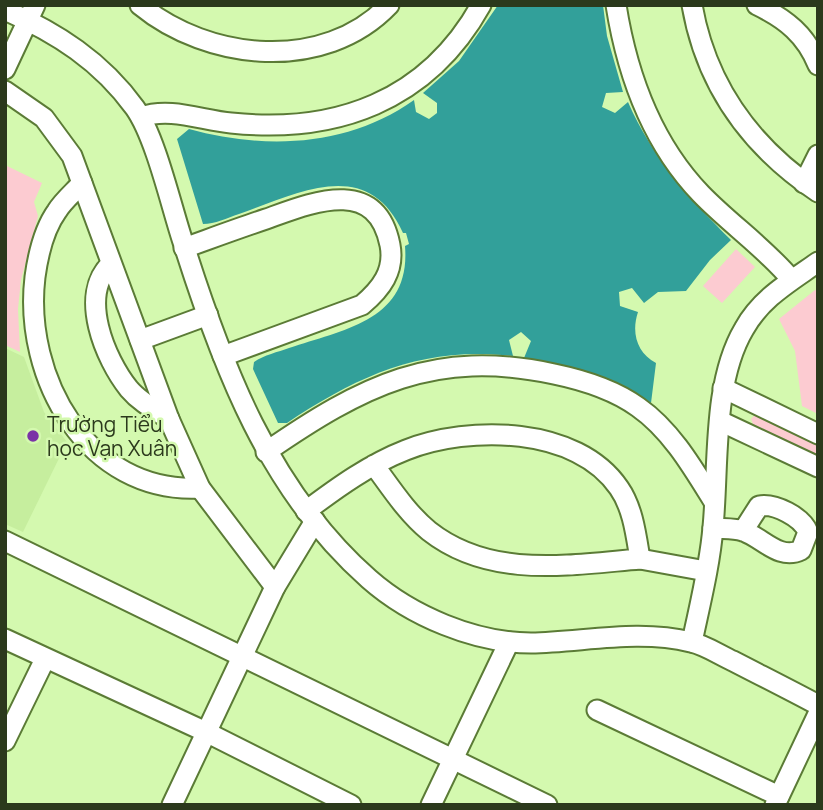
<svg xmlns="http://www.w3.org/2000/svg" width="823" height="810" font-family="Manrope,sans-serif">
<style>
.built{fill:#c6ee9e}
.green{fill:#fccbd1}
.water{fill:#32a09a}
.lines{fill:none;stroke-linecap:round;stroke-linejoin:round}
.minor-casing{stroke:#5b7b36;stroke-width:23}
.minor{stroke:#fff;stroke-width:19}
.poi-dot{fill:#7a33a6;stroke:#d4f9af;stroke-width:2.5}
.labels{text-anchor:middle;dominant-baseline:central;stroke-width:5;stroke-linejoin:round;paint-order:stroke}
.poi-label{font-size:21px;fill:#2b391c;stroke:#d4f9af;text-anchor:start}
</style>
<rect width="100%" height="100%" fill="#d4f9af"/>
<!-- built -->
<polygon class="built" points="5,348 24,357 44,412 67,442 23,532 5,524"/>
<!-- green -->
<g class="green">
<polygon points="5,165 42,183 34,202 38,216 21,280 18,309 20,352 5,345"/>
<polygon points="736,249 755,267 722,303 703,286"/>
<polygon points="815,290 818,291 818,414 802,406 795,351 779,319"/>
<polygon points="755,415 818,444 818,456 753,424 751,419"/>
</g>
<!-- water -->
<path class="water" d="M 498,5 L 603,5 L 607,36 L 623,92 L 606,93 L 602,107 L 615,113 L 628,102 C 652,157 689,198 731,240 L 710,260 L 686,291 L 658,292 L 644,303 L 632,288 L 619,292 L 620,306 L 638,312 C 631,333 637,353 656,363 L 651,403 C 613,376 569,365 524,358 L 531,341 L 521,332 L 509,340 L 513,356 C 423,346 359,375 287,423 L 278,423 L 253,369 L 254,362 C 264,355 278,352 289,348 C 345,329 411,320 405,246 L 409,244 L 406,233 L 403,233 C 368,155 299,193 239,214 C 227,218 215,224 203,224 L 177,139 L 189,129 C 265,150 348,147 414,100 L 416,112 L 429,119 L 437,113 L 437,103 L 423,93 L 459,61 Z"/>
<g class="lines">
<!-- minor casing -->
<g class="minor-casing">
<g id="minor">
<path d="M 140,5 C 208,61 324,73 389,5"/>
<path d="M 616,5 C 627,74 652,143 701,194 C 730,224 764,247 791,279"/>
<path d="M 692,5 C 706,85 751,147 818,192"/>
<path d="M 757,5 C 786,19 806,35 818,65"/>
<path d="M 5,10 C 57,33 101,61 135,108 C 156,138 171,206 183,242 C 222,366 269,491 369,579 C 411,616 475,643 531,643 C 584,642 638,629 691,642 C 705,645 720,655 733,661 C 762,676 790,690 818,705"/>
<polyline points="5,69 35,5"/>
<polyline points="5,91 44,118 72,156 169,419 200,488 275,587"/>
<path d="M 141,117 C 170,107 201,120 231,123 C 335,134 427,102 481,5"/>
<path d="M 82,183 C 74,192 63,201 57,211 C 44,229 38,255 35,277 C 23,377 87,494 200,488"/>
<polyline points="804,183 818,155"/>
<path d="M 184,248 C 212,238 239,228 266,219 C 311,203 376,175 390,245 C 395,271 381,289 362,305 L 223,356"/>
<path d="M 111,264 C 78,295 105,359 129,389 C 140,402 155,410 169,419"/>
<polyline points="140,340 208,315"/>
<polyline points="723,388 818,434"/>
<polyline points="720,421 818,467"/>
<path d="M 266,452 C 362,386 434,348 554,374 C 583,380 613,389 638,407 C 671,430 693,468 714,502"/>
<path d="M 306,511 C 338,487 370,464 406,450 C 469,425 577,426 619,488 C 633,508 636,535 640,559 C 568,565 490,579 429,531 C 407,513 391,488 374,465"/>
<path d="M 713,528 C 722,529 734,528 743,531 C 762,537 779,561 801,550 L 808,532 C 802,517 775,503 759,506 L 743,531"/>
<polyline points="5,541 547,805"/>
<polyline points="640,559 706,571"/>
<polyline points="5,639 206,732 351,805"/>
<path d="M 692,642 C 700,604 710,565 713,527 C 719,465 712,383 744,329 C 761,298 790,282 818,262"/>
<polyline points="597,710 779,796"/>
<polyline points="5,741 45,659"/>
<polyline points="172,805 275,587 315,521"/>
<polyline points="431,805 509,642"/>
<polyline points="775,805 818,714"/>
</g>
</g>
<!-- minor -->
<use href="#minor" class="minor"/>
</g>
<!-- markers -->
<circle class="poi-dot" cx="33" cy="436" r="7"/>
<g class="labels">
<!-- poi labels -->
<g class="poi-label">
<text x="47" y="424">Trường Tiểu<tspan x="47" dy="24">học Vạn Xuân</tspan></text>
</g>
</g>
<!-- border -->
<rect width="823" height="810" fill="none" stroke="#2b391c" stroke-width="14"/>
</svg>
